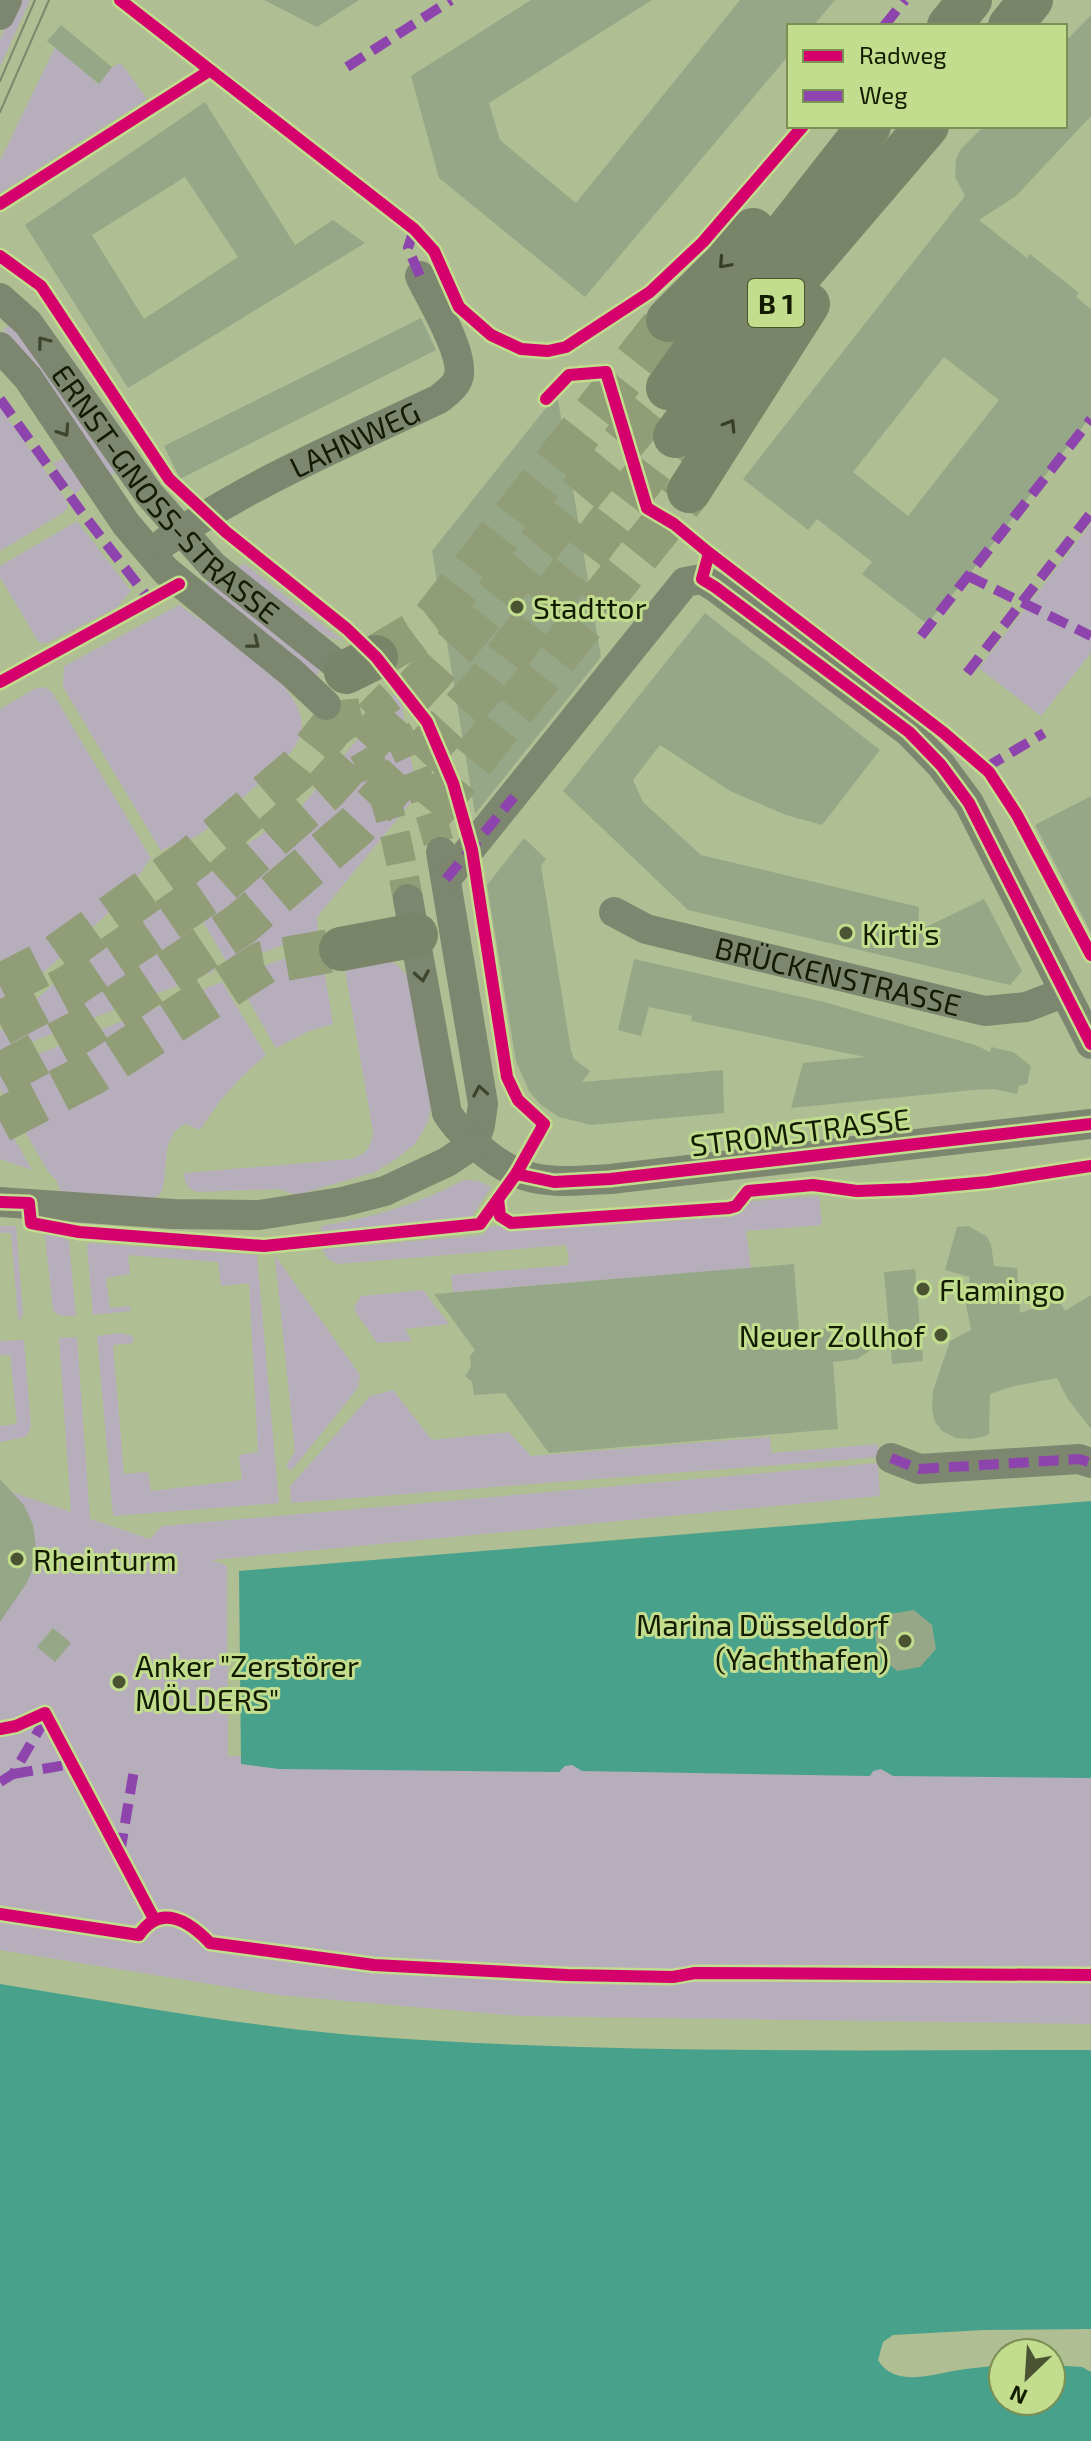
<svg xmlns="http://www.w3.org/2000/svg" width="1091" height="2441" font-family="'Exo 2',sans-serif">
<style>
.green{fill:#b6aebb}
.water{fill:#48a18b}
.building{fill:#96a788;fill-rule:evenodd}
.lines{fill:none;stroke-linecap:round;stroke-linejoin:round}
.minor-tunnel{stroke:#919d76;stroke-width:30;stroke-dasharray:30 15;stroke-linecap:butt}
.highway-tunnel{stroke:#919d76;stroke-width:44;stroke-dasharray:44 22;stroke-linecap:butt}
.minor{stroke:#7d866e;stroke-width:30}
.highway{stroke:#7a8468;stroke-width:44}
.tram{stroke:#7d876c;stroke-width:2}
.quiet{stroke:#8e44ad;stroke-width:10;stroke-dasharray:20 10;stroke-linecap:butt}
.cycleway-casing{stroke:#c2dd8e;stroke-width:17}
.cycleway{stroke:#d6006c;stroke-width:12}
.oneway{stroke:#374024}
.oneway2{stroke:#3d462c}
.poi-dot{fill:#4a5433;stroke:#c2dd8e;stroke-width:3}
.labels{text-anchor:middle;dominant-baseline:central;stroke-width:6;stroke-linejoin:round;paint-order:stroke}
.shield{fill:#c2dd8e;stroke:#48552b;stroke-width:2}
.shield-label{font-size:28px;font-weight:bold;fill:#131b00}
.street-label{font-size:30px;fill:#131b00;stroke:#c2dd8e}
.poi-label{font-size:30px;fill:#131b00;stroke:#c2dd8e;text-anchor:start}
</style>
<rect width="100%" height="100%" fill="#b0be93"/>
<!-- green -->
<g class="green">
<polygon points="18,0 30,0 0,67 0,40"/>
<polygon points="55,47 98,84 112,67 121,63 147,99 0,193 0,161"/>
<polygon points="11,324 118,471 110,476 28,356 3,330"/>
<polygon points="0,407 65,499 68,507 63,513 0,551"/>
<polygon points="65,458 84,485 75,495 53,463"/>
<polygon points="77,521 131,591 116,608 47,643 39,643 0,577 0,566"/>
<polygon points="1091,524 1091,653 1041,716 979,668"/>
<polygon points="245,564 343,641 326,636 236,567"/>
<polygon points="210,580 320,669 317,675 314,676 202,585"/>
<path d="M 179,605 C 212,629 317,687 300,737 C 295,752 268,776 256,786 C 236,803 217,824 195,837 C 185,843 172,844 161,851 L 63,687 L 64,666 Z"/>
<polygon points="44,687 52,692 151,858 120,902 0,1013 0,709 34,689"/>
<polygon points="399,689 417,795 317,917 318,931 229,966 184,889 302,806"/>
<polygon points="172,897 215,971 0,1054 0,1031 110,935"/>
<polygon points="320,945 333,1024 307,1032 276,1048 235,977"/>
<path d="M 386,959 L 397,965 L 408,976 L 431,1106 L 428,1122 L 415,1144 L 396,1159 L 375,1172 L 296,1195 L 279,1189 L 197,1192 C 187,1188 185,1184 184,1173 L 351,1159 C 365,1155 372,1147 373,1132 L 344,964 Z"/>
<path d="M 222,982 L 266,1055 C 239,1078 219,1100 200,1130 L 185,1124 C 160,1136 169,1169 162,1191 L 158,1196 L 148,1199 L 60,1191 L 57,1181 L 49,1173 L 0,1089 L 0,1069 Z"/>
<polygon points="0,1114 30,1166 32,1170 0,1159"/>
<path d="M 464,1180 L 479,1181 L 491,1187 L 470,1219 L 322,1234 L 321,1226 C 372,1218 418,1204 464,1180 Z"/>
<polygon points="819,1196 822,1225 746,1231 751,1268 453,1292 451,1275 568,1265 569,1257 566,1245 338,1264 328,1259 322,1249 484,1235 488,1227 736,1210 742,1202"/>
<polygon points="0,1226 16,1226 23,1314 20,1320 18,1319 11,1233 0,1233"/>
<polygon points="44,1228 51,1228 69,1241 76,1316 60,1316 53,1311"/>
<polygon points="89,1243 257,1255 279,1503 113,1516 97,1336 121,1333 133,1336 133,1343 113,1345 124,1474 148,1472 151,1491 242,1480 239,1455 258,1452 249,1283 221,1286 218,1262 128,1255 130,1274 106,1278 110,1308 130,1306 130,1311 93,1315 87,1246"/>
<polygon points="275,1256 360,1375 358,1388 291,1471 286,1465 295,1452"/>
<polygon points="423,1290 449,1324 405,1329 412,1341 377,1343 355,1311 355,1306 361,1296"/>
<polygon points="77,1337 90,1519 150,1539 162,1526 878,1463 880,1496 212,1560 227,1566 228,1756 1091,1768 1091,2024 520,2016 277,1995 0,1950 0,1488 71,1512 59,1338"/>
<polygon points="24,1340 31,1427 26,1437 0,1442 0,1426 17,1424 10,1355 0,1355 0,1341"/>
<polygon points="393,1390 432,1440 509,1432 531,1456 770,1437 772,1453 878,1444 879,1457 291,1503 290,1486 370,1396"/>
</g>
<!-- water -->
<g class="water">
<polygon points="1091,1501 1091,1778 893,1776 881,1769 873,1771 870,1776 582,1771 572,1765 565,1766 559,1772 279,1769 241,1764 239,1571"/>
<path d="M 0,1984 C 125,2004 251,2028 377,2037 C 615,2054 853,2050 1091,2050 L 1091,2329 L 984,2330 L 893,2335 L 883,2342 L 878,2360 C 893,2386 928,2376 953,2371 C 969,2368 986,2367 1003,2365 L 1003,2401 L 1051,2401 L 1051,2365 L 1082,2367 L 1091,2372 L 1091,2441 L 0,2441 Z"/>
</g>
<!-- building -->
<g class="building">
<polygon points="264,0 359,0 317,27"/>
<polygon points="531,0 652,0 489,103 500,140 576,203 740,0 835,0 813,26 789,26 789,55 585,297 439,178 411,76"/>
<path d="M 1091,15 L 1091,116 L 1016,196 L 979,220 L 1027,258 L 1030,254 L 1079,293 L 1076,297 L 1091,309 L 1091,416 L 968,576 L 927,624 L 862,574 L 872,562 L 845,541 L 817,519 L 808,530 L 743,479 L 965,196 L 955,177 L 956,159 L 960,150 L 984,126 L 1065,126 L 1065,42 ZM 944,357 L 999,400 L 908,516 L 853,472 Z"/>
<polygon points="61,25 112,67 99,84 47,41"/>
<path d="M 205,102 L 295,245 L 333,220 L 365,243 L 128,388 L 25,225 ZM 185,177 L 238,257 L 144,319 L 92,235 Z"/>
<polygon points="421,318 436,350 180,479 164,446"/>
<polygon points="557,394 601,657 475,814 432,551"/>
<polygon points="705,613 880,750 822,825 786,815 730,791 660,745 633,780 643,802 701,855 919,907 918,931 984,899 1022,971 1010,985 688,910 563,791"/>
<polygon points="1091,796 1091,933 1035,825"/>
<polygon points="524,838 546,859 541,866 571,1051 574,1059 590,1071 582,1082 723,1070 724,1113 591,1125 559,1117 541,1105 529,1091 516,1061 487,885"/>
<polygon points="634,959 824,1002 975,1045 990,1052 991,1047 1013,1052 1031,1066 1027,1084 1019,1086 1017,1094 993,1089 973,1090 791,1108 803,1063 865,1057 691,1021 692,1016 649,1007 641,1036 618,1030"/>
<polygon points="968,1226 986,1236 991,1244 994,1266 1017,1268 1020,1313 1059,1300 1065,1311 1091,1295 1091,1429 1067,1398 1057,1378 1014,1386 990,1394 989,1434 982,1437 970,1439 956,1438 942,1431 935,1422 932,1410 933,1391 950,1341 971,1330 965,1300 970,1277 945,1270 957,1227"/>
<polygon points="794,1264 799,1331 830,1328 831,1342 853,1338 874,1348 857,1359 833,1362 838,1429 549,1453 505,1393 474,1395 472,1382 465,1376 471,1367 470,1356 475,1350 434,1294"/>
<polygon points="915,1269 923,1361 892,1364 884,1272"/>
<polygon points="0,1479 24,1505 33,1525 36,1547 32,1571 26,1584 0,1622"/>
<polygon points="914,1610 932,1625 936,1649 920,1667 897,1671 878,1655 875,1632 890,1614"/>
<polygon points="53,1628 71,1643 55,1662 37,1647"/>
</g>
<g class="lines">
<!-- minor-tunnel -->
<g class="minor-tunnel">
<path d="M 336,714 C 384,762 396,835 408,899"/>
<path d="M 350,729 C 344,708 340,693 346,672 C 359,686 375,698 385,713 C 412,750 430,809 441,852"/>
</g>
<!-- highway-tunnel -->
<g class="highway-tunnel">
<polyline points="376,657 413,635 434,619 668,320"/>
<polyline points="431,812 689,491"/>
<polyline points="0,986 53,959 192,859 299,768 339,718"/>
<polyline points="0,1024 71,986 217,886 325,790 458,643 668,388"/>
<polyline points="0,1075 79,1032 241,924 356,826 487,683 675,436"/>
<polyline points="0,1121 91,1074 263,963 341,949"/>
</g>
<!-- minor -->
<g class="minor">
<polyline points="0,15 7,0"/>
<path id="s1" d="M 0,298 L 28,323 L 149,494 L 213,566 L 346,672"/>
<polyline points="0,347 28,378 126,524 166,571 292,673 326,705"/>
<path id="s2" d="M 165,542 C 250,483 346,443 439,399 C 445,394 453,389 457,381 C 469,359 430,298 420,276"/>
<polyline points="441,852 483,1104 480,1125 474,1144"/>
<polyline points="446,879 685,582 702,579 715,587 909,732 941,765 969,803 1091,1044"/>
<path d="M 408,899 L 447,1113 C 455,1126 464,1135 476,1145 C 521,1187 553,1182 610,1179 L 1091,1124"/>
<path id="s3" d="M 614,912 L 646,929 L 985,1011 L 1026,1007 L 1063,993"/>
<polyline points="0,1202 173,1214 259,1215 342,1202 385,1191 447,1162 474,1144"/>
<polyline points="891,1458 919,1469 1079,1459 1091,1463"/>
</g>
<!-- highway -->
<g class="highway">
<polyline points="949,26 970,0"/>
<polyline points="1010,26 1031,0"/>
<polyline points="668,320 722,266 753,230"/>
<polyline points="668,388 710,329 869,126"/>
<polyline points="675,436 767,313 927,126"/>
<polyline points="689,491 808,304"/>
<polyline points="346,672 376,657"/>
<polyline points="341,949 416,935"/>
</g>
<!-- tram -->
<g class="tram">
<polyline points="0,81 35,0"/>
<polyline points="0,112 49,0"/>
</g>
<!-- quiet -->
<g class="quiet">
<polyline points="884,26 905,0"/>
<polyline points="347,67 451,0"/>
<polyline points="414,229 408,248 420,276"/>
<polyline points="0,399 80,510 149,599"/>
<polyline points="968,576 1091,636"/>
<polyline points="921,636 1091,419"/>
<polyline points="967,673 1091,513"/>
<polyline points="985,768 1044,733"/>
<polyline points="446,879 514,797"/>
<polyline points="891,1458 919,1469 1079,1459 1091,1463"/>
<polyline points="13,1774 72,1764"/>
<polyline points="0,1782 13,1774 46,1718"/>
<polyline points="120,1853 134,1770"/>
</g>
<!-- cycleway casing -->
<g class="cycleway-casing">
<g id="cycleway">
<polyline points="120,0 414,229 434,251 459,307 491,335 521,349 548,351 566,347 650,292 703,242 803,126"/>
<polyline points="0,204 209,71"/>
<polyline points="0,256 41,286 169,479 226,532 347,629 376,657 427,722 453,783 472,850 507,1077 518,1100 544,1124 516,1174 480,1224 264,1246 79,1232 31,1223 29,1203 0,1202"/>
<polyline points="546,399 569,375 606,372 647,508 674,524 709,553 702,579 715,587 909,732 941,765 969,803 1091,1044"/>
<polyline points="709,553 944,733 989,772 1017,815 1091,955"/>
<polyline points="0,682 179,584"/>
<polyline points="516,1174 554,1182 610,1179 1091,1124"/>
<polyline points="498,1199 500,1216 511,1223 729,1208 736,1206 748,1191 813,1185 857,1191 911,1189 988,1182 1091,1166"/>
<polyline points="0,1729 16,1726 45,1713 154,1919"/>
<path d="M 0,1914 L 139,1935 C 161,1903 189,1921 210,1943 L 374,1965 L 567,1975 L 673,1977 L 695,1973 L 1091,1975"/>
</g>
</g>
<!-- cycleway -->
<use href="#cycleway" class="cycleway"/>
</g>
<!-- one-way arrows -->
<defs><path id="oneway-chevron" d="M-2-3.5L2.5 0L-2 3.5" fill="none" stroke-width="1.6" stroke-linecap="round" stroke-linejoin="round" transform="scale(2)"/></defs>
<g class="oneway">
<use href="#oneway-chevron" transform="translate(724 263) rotate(132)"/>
<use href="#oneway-chevron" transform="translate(730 425) rotate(-58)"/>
</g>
<g class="oneway2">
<use href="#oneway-chevron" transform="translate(43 342) rotate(-127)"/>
<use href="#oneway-chevron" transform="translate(64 431) rotate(56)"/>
<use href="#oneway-chevron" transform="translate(254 643) rotate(38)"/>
<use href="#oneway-chevron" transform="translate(422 976) rotate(80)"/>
<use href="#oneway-chevron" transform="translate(480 1091) rotate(-100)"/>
</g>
<!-- markers -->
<g class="poi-dot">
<circle cx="517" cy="607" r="8"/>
<circle cx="846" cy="933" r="8"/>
<circle cx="923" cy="1289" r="8"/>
<circle cx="941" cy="1335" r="8"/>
<circle cx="17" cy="1559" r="8"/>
<circle cx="905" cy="1641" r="8"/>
<circle cx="119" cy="1682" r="8"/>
</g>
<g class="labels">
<!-- shield labels -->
<rect class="shield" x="748" y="279" width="56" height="48" rx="6"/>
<g class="shield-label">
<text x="776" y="303">B 1</text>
</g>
<!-- street labels -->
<g class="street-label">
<text stroke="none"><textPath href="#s2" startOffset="216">LAHNWEG</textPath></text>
<text stroke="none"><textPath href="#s1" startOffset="258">ERNST-GNOSS-STRASSE</textPath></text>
<text stroke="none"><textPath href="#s3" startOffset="234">BRÜCKENSTRASSE</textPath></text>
<text transform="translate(800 1131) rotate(-7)">STROMSTRASSE</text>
</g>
<!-- poi labels -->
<g class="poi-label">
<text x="533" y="607">Stadttor</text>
<text x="862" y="933">Kirti's</text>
<text x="939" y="1289">Flamingo</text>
<text x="925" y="1335" text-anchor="end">Neuer Zollhof</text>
<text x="33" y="1559">Rheinturm</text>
<text x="889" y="1624" text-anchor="end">Marina Düsseldorf<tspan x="889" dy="34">(Yachthafen)</tspan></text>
<text x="135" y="1665">Anker "Zerstörer<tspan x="135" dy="34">MÖLDERS"</tspan></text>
</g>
</g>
<!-- legend -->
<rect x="787" y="24" width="280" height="104" fill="#c2dd8e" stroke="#7c8f55" stroke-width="2"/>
<rect x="803" y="50" width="40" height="12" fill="#d6006c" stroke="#7c8f55" stroke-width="2"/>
<text x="859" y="64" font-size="24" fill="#131b00">Radweg</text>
<rect x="803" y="90" width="40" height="12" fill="#8e44ad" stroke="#7c8f55" stroke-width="2"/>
<text x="859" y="104" font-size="24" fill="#131b00">Weg</text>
<!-- north arrow -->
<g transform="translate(1027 2377) rotate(205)"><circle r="38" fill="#c2dd8e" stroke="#7c8f55" stroke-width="2"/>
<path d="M0-6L14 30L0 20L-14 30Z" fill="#4a5433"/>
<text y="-12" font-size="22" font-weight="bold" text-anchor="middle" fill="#131b00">N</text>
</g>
</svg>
